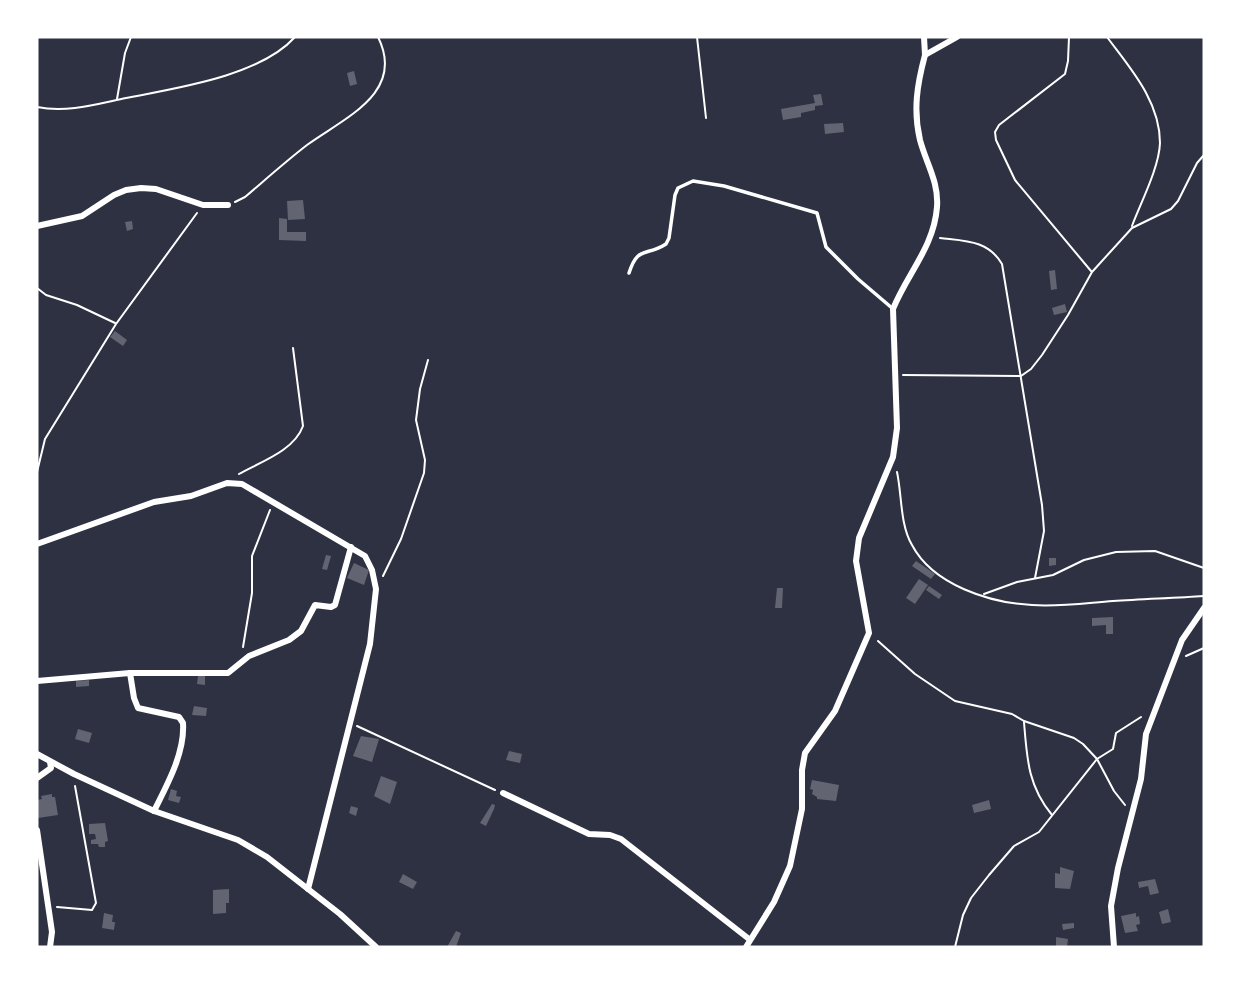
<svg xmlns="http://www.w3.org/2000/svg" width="1241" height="984" font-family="'Roboto Condensed',sans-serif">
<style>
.building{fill:#626471}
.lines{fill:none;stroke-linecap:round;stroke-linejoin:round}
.path{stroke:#fff;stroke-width:2}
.service{stroke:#fff;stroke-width:3.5}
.minor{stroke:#fff;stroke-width:6}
</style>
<rect width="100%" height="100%" fill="#2d3142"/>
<!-- building -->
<g class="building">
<polygon points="354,71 357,84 350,86 347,73"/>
<polygon points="821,94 823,105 815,106 815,110 801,113 801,117 783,120 781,109 815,103 813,95"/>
<polygon points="843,123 844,132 825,134 824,124"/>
<polygon points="303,200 305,219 288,220 287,201"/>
<polygon points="279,218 287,219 287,232 306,232 306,241 279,240"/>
<polygon points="132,221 133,229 127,231 125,222"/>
<polygon points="1055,270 1057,289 1051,290 1049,271"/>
<polygon points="1065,304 1067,312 1054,315 1052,308"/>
<polygon points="115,331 127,340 123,346 110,337"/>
<polygon points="326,555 331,556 327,570 322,569"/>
<polygon points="1049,558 1056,558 1056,565 1049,566"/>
<polygon points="916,561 935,574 931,579 912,566"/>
<polygon points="354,563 369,570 364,585 347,578"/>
<polygon points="919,579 928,585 915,604 906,598"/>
<polygon points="929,586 942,595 939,599 926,590"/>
<polygon points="777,588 783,588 782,608 775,608"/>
<polygon points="1113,617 1113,634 1106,634 1106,625 1092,626 1092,618"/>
<polygon points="198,676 205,676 205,685 197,684"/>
<polygon points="89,680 89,686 76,687 76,681"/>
<polygon points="194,706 207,708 206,716 192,715"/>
<polygon points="78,729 92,733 89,743 75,739"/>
<polygon points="361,736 379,739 372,762 353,756"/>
<polygon points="509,751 522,754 520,763 506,760"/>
<polygon points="381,776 397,782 390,804 374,796"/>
<polygon points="812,780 839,785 836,801 817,799 817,797 812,794 813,790 810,789"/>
<polygon points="171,789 177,791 176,796 181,797 179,803 168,800"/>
<polygon points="52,794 52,797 55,797 58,815 38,818 37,800 42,799 41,796"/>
<polygon points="989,800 991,809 974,813 972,805"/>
<polygon points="492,804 495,805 494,809 486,826 480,823"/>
<polygon points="351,806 358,808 356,816 349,813"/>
<polygon points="105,823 108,841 105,842 105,847 99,847 98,844 91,844 91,840 96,839 95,834 89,834 89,824"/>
<polygon points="1060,867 1074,871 1070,889 1055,888 1055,873 1060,874"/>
<polygon points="403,874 417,882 413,889 399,882"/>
<polygon points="1155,879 1159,893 1150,895 1148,886 1139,888 1138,882"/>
<polygon points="229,889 229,903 226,903 226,913 213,914 213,890"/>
<polygon points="1168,909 1171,922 1162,924 1159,912"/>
<polygon points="104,913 113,915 112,922 115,922 114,930 102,928"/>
<polygon points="1136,913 1136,917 1139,916 1140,924 1136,925 1138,931 1125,933 1121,916"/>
<polygon points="1074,923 1074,928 1063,930 1062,924"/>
<polygon points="456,931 461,933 456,947 447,947"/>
<polygon points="1056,937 1068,939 1067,947 1056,947"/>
</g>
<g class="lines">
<!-- path -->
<g class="path">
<polyline points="697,37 706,118"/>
<polyline points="1069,37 1068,61 1065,74 999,125 995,132 996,140 1015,180 1091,271"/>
<path d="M 1107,37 C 1130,68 1160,101 1160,143 C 1159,168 1141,202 1132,226"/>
<polyline points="117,99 125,53 131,37"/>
<path d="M 37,107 C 67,113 97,104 126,98 C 177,88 260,76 295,37"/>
<path d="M 235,202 L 245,197 C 265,180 285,162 307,145 C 344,118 406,93 378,37"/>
<path d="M 940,238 C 965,241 988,240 1002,264 L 1042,505 L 1044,531 L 1035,578"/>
<polyline points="37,288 46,295 77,305 115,323"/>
<polyline points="903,375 1021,376 1031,369 1042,355 1068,315 1092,272 1132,228 1171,209 1178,201 1197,163 1204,155"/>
<polyline points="37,472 45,439 116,324 197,213"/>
<path d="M 897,472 C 902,495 900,525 912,545 C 933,585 990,603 1032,605 C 1059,607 1086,603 1113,601 C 1143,599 1174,598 1204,596"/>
<path d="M 239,474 C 260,462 294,451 303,426 L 293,348"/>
<polyline points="383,576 401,539 424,473 425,460 416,420 420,389 428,360"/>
<polyline points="984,594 1017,582 1053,575 1084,560 1116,552 1155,551 1204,568"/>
<polyline points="878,641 915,674 955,701 1012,714 1024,721 1074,738 1083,744 1097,759 1114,791 1125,805"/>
<polyline points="243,647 252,593 252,556 270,510"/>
<polyline points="1186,656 1204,648"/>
<path d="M 1024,722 C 1027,759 1028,786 1052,815"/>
<polyline points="357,726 495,790"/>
<polyline points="57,907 92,910 96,903 75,786"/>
<polyline points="955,947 963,915 971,898 989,875 1014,846 1039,832 1097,759 1113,749 1116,733 1141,717"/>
</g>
<!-- service -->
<path class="service" d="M 629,273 C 638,245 646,257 666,244 L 669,238 L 675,195 L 678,188 L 693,181 L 724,186 L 817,213 L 826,247 L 858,279 L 892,308"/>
<!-- minor -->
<g class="minor">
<polyline points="924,37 925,55"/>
<polyline points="37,226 82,216 114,195 126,190 141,188 156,189 203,205 228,205"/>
<polyline points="37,544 154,502 191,496 227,483 242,484 365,556 372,570 376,589 370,644 308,889"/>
<path d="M 130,673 L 134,698 L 138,708 L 179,717 L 183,723 C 185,753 167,785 154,811"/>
<polyline points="37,681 130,673 228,673 249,656 289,640 301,631 315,605 331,607 335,605 351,547"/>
<polyline points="37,754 74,774 154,811 238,840 267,857 340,914 376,947"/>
<polyline points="37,778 51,768 50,762"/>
<polyline points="503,793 589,834 610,835 621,839 749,939"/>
<polyline points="37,830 52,932 50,947"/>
<path d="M 746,947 L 774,902 L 790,866 L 802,809 L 802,770 L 805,753 L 835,711 L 869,633 L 856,561 L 859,538 L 893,457 L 897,428 L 893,309 C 907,274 934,247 937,207 C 939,182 926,163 920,140 C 913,110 917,85 925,55 L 957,37"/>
<polyline points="1114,947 1111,906 1118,868 1141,779 1146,734 1182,640 1204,608"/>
</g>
</g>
<!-- border -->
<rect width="1241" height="984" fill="none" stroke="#ffffff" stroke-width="77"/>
</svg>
